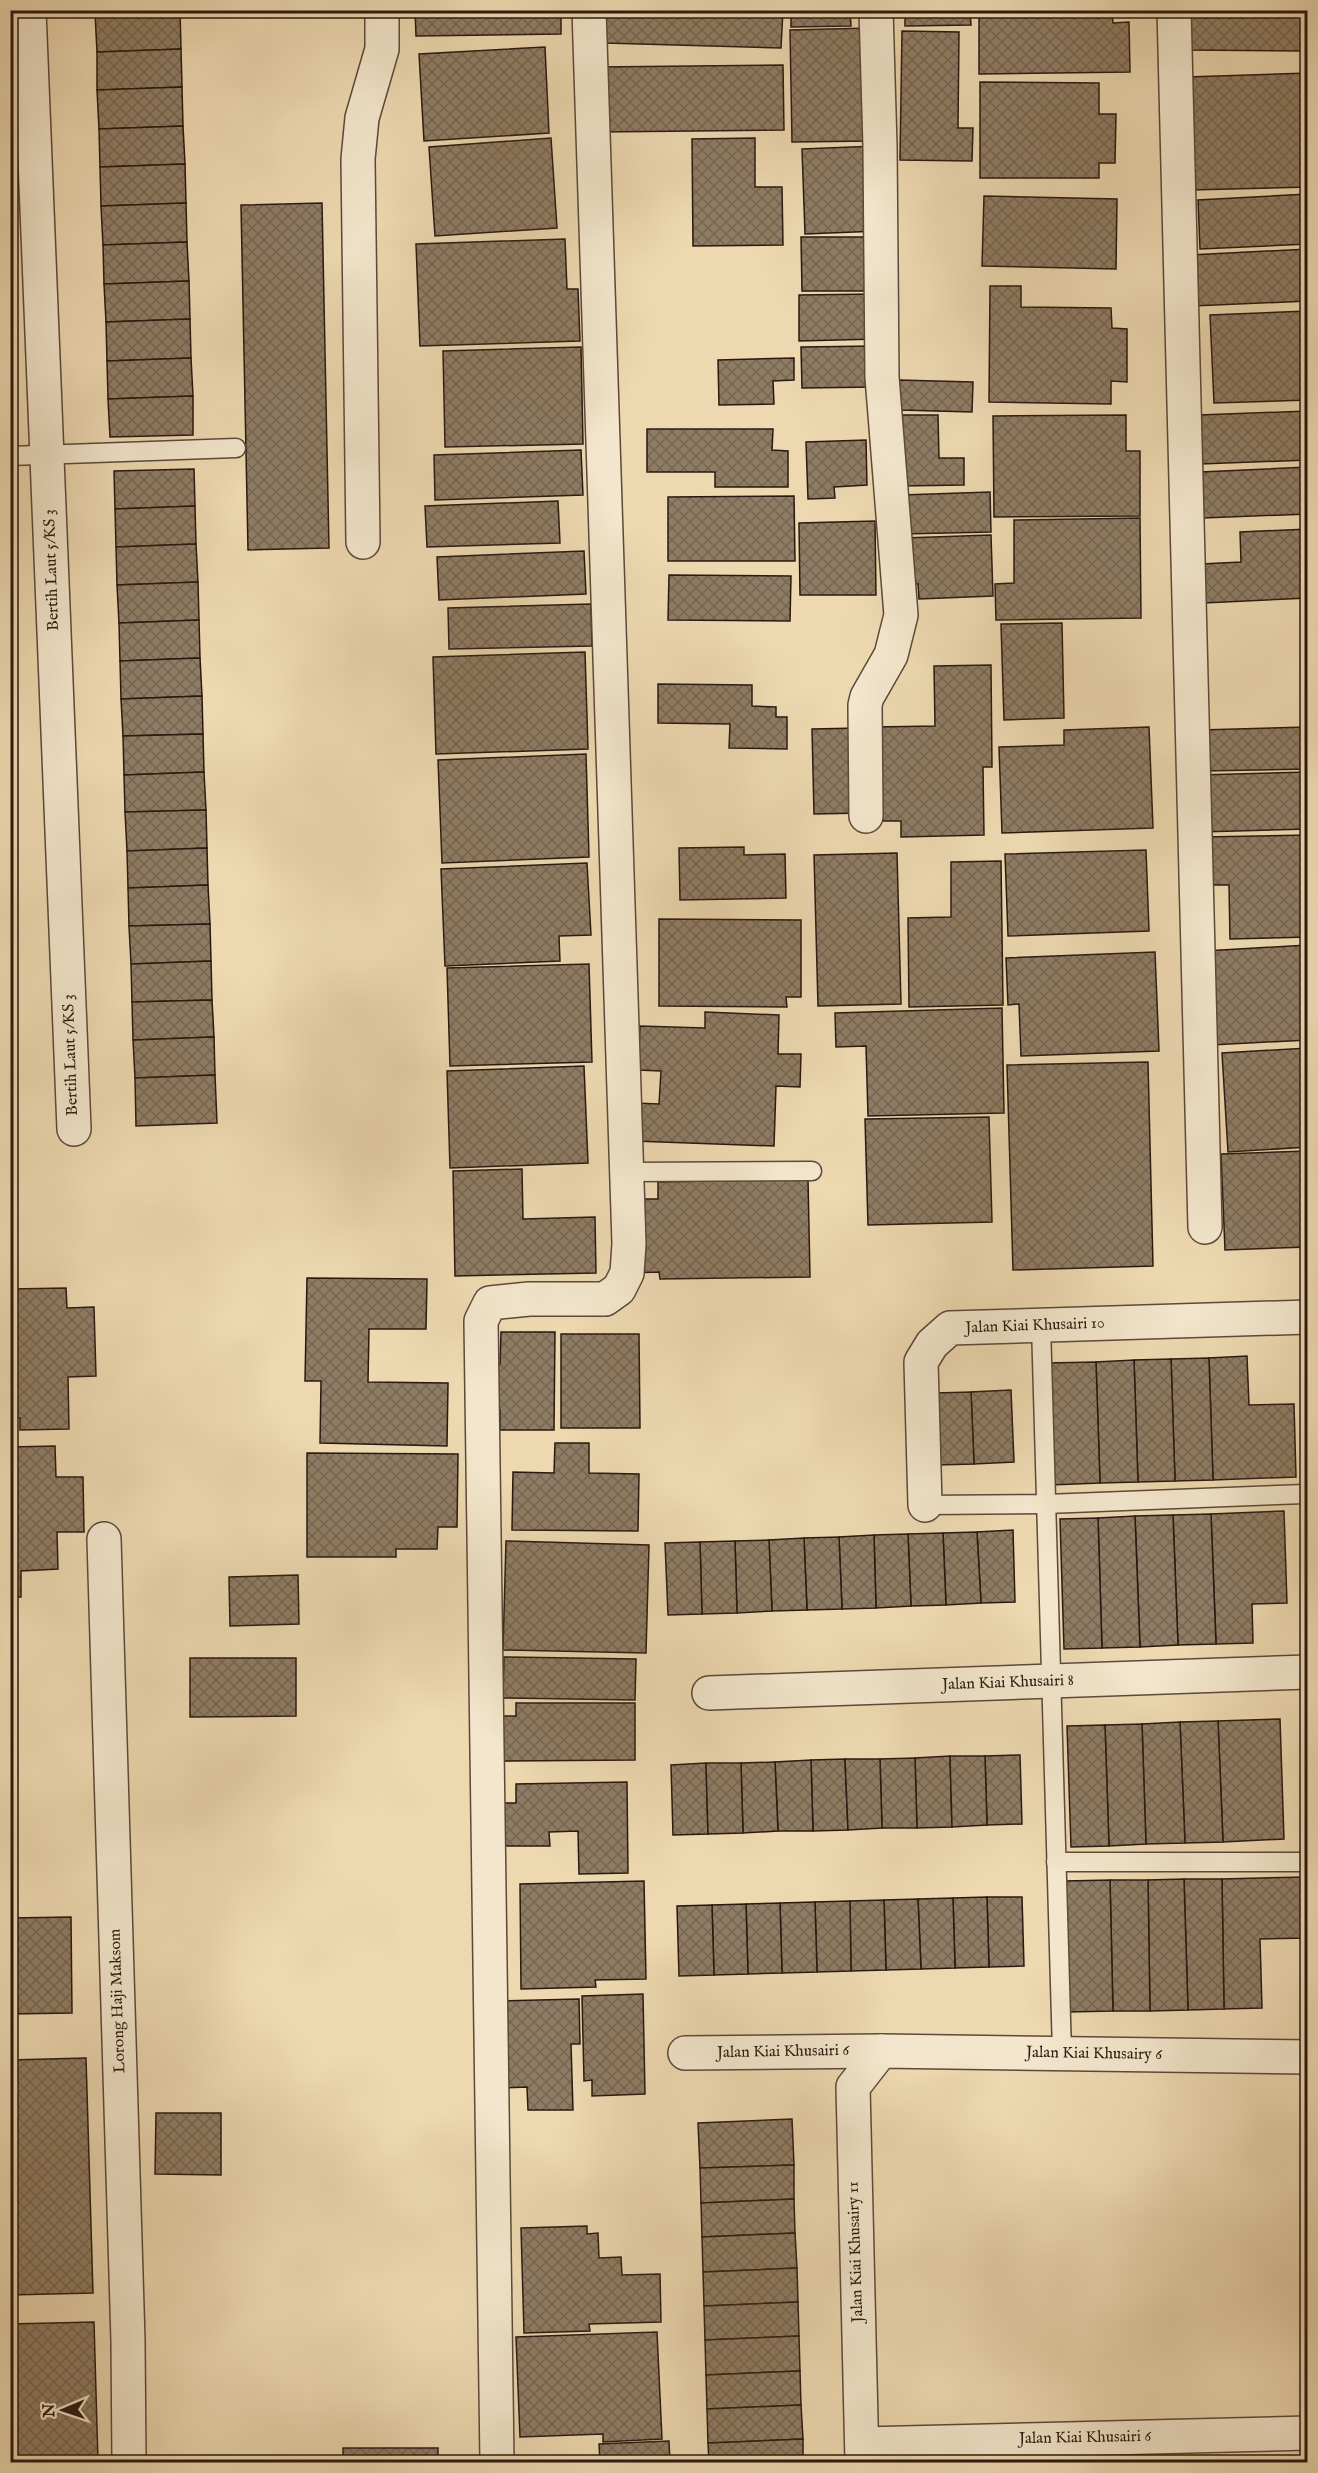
<svg xmlns="http://www.w3.org/2000/svg" width="1318" height="2473" font-family="'IM FELL English',serif">
<style>
.building{fill:url(#building-cross-hatch);stroke:#2a1911;stroke-width:1.5}
.lines{fill:none;stroke-linecap:round;stroke-linejoin:round}
.lane-casing{stroke:#5b4939;stroke-width:21}
.street-casing{stroke:#5b4939;stroke-width:36}
.lane{stroke:#f3e6cc;stroke-width:18}
.street{stroke:#f3e6cc;stroke-width:33}
.labels{text-anchor:middle;dominant-baseline:central;stroke-width:4.5;stroke-linejoin:round;paint-order:stroke}
.street-label{font-size:16px;fill:#2a1911;stroke:#f3e6cc}
</style>
<defs>
<pattern id="building-cross-hatch" width="8" height="8" patternUnits="userSpaceOnUse" patternTransform="scale(1.5)"><rect width="8" height="8" fill="#8f7c64"/><path d="M0 0l8 8M0 8l8-8" fill="none" stroke="#756551"/></pattern>
</defs>
<rect width="100%" height="100%" fill="#edd8b0"/>
<filter id="stains"><feTurbulence type="fractalNoise" baseFrequency=".00333" numOctaves="4"/><feColorMatrix values="0 0 0 0 .2 0 0 0 0 .09 0 0 0 0 .02 0 0 0 .5 -.17"/></filter>
<radialGradient id="worn" r=".72"><stop offset=".6" stop-color="#630" stop-opacity="0"/><stop offset="1" stop-color="#630" stop-opacity=".3"/></radialGradient>
<!-- building -->
<g class="building">
<polygon points="95,10 160,10 95,13"/>
<polygon points="180,10 181,49 97,52 95,13"/>
<polygon points="415,10 561,10 561,34 416,36"/>
<polygon points="606,10 783,10 781,48 605,43"/>
<polygon points="791,10 850,10 851,26 791,27"/>
<polygon points="905,10 970,10 971,25 905,26"/>
<polygon points="979,10 1112,10 1113,23 1129,22 1130,72 979,74"/>
<polygon points="1189,10 1308,10 1308,51 1188,50"/>
<polygon points="870,28 872,141 792,142 790,30"/>
<polygon points="902,31 959,32 958,128 973,128 972,161 900,160"/>
<polygon points="545,47 549,133 424,141 419,54"/>
<polygon points="181,49 182,87 97,90 97,52"/>
<polygon points="783,65 784,130 599,132 598,67"/>
<polygon points="1308,73 1308,187 1190,190 1187,77"/>
<polygon points="980,82 1099,83 1099,114 1116,114 1115,163 1099,163 1099,178 980,178"/>
<polygon points="182,87 183,126 99,129 97,90"/>
<polygon points="183,126 185,164 100,167 99,129"/>
<polygon points="551,138 557,228 435,236 429,147"/>
<polygon points="755,138 755,187 782,187 783,245 693,246 692,139"/>
<polygon points="876,146 879,231 805,234 802,149"/>
<polygon points="185,164 186,203 101,206 100,167"/>
<polygon points="1308,194 1308,244 1200,249 1198,200"/>
<polygon points="984,196 1117,199 1116,269 982,266"/>
<polygon points="186,203 187,242 103,245 101,206"/>
<polygon points="322,203 329,548 248,550 241,205"/>
<polygon points="801,237 876,237 876,291 802,291"/>
<polygon points="565,239 567,289 578,289 580,341 420,346 416,244"/>
<polygon points="187,242 189,281 104,284 103,245"/>
<polygon points="1308,249 1308,301 1193,306 1190,255"/>
<polygon points="189,281 190,319 106,322 104,284"/>
<polygon points="990,286 1021,286 1021,307 1111,308 1112,328 1127,329 1127,382 1111,381 1111,404 989,402"/>
<polygon points="877,294 877,339 799,341 799,295"/>
<polygon points="1308,311 1308,400 1214,403 1210,315"/>
<polygon points="190,319 191,358 107,361 106,322"/>
<polygon points="875,346 876,387 802,388 801,347"/>
<polygon points="581,347 583,444 445,447 443,351"/>
<polygon points="191,358 193,396 108,399 107,361"/>
<polygon points="794,358 794,380 773,381 774,404 719,405 718,360"/>
<polygon points="899,380 973,382 972,412 899,410"/>
<polygon points="193,396 193,435 110,437 108,399"/>
<polygon points="1308,411 1308,460 1201,464 1199,415"/>
<polygon points="900,415 938,415 939,458 964,458 964,485 901,486"/>
<polygon points="1126,415 1126,451 1140,451 1140,516 994,517 993,416"/>
<polygon points="647,429 773,429 772,450 788,451 788,487 715,487 715,472 647,472"/>
<polygon points="866,440 867,485 834,487 835,498 808,499 806,442"/>
<polygon points="581,450 583,495 435,500 434,455"/>
<polygon points="1308,467 1308,514 1203,518 1201,472"/>
<polygon points="194,469 195,506 115,509 114,471"/>
<polygon points="990,492 991,532 902,534 902,495"/>
<polygon points="794,496 795,561 668,561 668,497"/>
<polygon points="558,501 560,543 427,547 425,506"/>
<polygon points="195,506 196,544 116,547 115,509"/>
<polygon points="1140,518 1141,618 996,620 995,584 1014,583 1014,520"/>
<polygon points="875,521 876,595 800,595 799,523"/>
<polygon points="1308,529 1308,598 1204,603 1202,564 1241,562 1240,532"/>
<polygon points="991,535 993,596 919,599 918,584 906,584 904,538"/>
<polygon points="196,544 198,582 117,585 116,547"/>
<polygon points="584,551 586,594 439,600 437,557"/>
<polygon points="669,575 791,576 790,621 668,620"/>
<polygon points="198,582 199,620 119,623 117,585"/>
<polygon points="591,604 592,646 449,649 448,608"/>
<polygon points="199,620 200,658 120,661 119,623"/>
<polygon points="1062,623 1064,718 1004,720 1001,624"/>
<polygon points="585,652 588,749 436,754 433,657"/>
<polygon points="200,658 202,696 121,699 120,661"/>
<polygon points="991,665 992,767 983,767 984,835 901,837 901,821 877,821 875,727 935,726 934,666"/>
<polygon points="658,684 752,685 752,706 776,707 776,717 787,717 787,749 729,748 730,724 658,723"/>
<polygon points="202,696 203,734 123,736 121,699"/>
<polygon points="1149,727 1153,828 1002,833 999,747 1064,745 1064,730"/>
<polygon points="1308,727 1308,769 1201,771 1200,730"/>
<polygon points="860,728 862,813 814,814 812,729"/>
<polygon points="203,734 204,772 124,775 123,736"/>
<polygon points="586,754 589,857 442,863 438,760"/>
<polygon points="204,772 206,810 125,812 124,775"/>
<polygon points="1308,772 1308,829 1200,832 1199,775"/>
<polygon points="206,810 207,848 127,851 125,812"/>
<polygon points="1308,835 1308,937 1230,939 1229,885 1204,885 1203,837"/>
<polygon points="744,847 744,855 785,854 786,898 680,900 679,848"/>
<polygon points="207,848 208,885 128,888 127,851"/>
<polygon points="1146,850 1149,931 1008,936 1005,854"/>
<polygon points="897,853 901,1004 818,1006 814,855"/>
<polygon points="1001,861 1003,1005 909,1007 908,918 951,917 951,862"/>
<polygon points="587,863 591,935 559,936 560,961 445,966 441,869"/>
<polygon points="208,885 210,924 129,926 128,888"/>
<polygon points="659,919 801,920 801,997 786,997 787,1007 659,1006"/>
<polygon points="210,924 211,961 131,964 129,926"/>
<polygon points="1308,945 1308,1040 1211,1045 1205,951"/>
<polygon points="1155,952 1159,1051 1021,1056 1019,1004 1008,1005 1006,958"/>
<polygon points="211,961 212,1000 132,1002 131,964"/>
<polygon points="589,964 592,1062 450,1066 447,968"/>
<polygon points="212,1000 214,1037 133,1040 132,1002"/>
<polygon points="1002,1008 1004,1113 868,1116 866,1046 836,1047 835,1013"/>
<polygon points="705,1012 779,1015 778,1054 801,1054 800,1087 776,1086 774,1146 634,1141 635,1103 659,1104 661,1071 638,1070 640,1026 705,1028"/>
<polygon points="214,1037 215,1075 135,1078 133,1040"/>
<polygon points="1308,1048 1308,1147 1228,1152 1222,1053"/>
<polygon points="1148,1062 1153,1266 1013,1270 1007,1065"/>
<polygon points="584,1066 588,1163 450,1168 447,1071"/>
<polygon points="215,1075 217,1123 136,1126 135,1078"/>
<polygon points="989,1117 992,1222 868,1225 865,1119"/>
<polygon points="1308,1151 1308,1247 1225,1250 1221,1154"/>
<polygon points="522,1169 523,1219 595,1217 596,1273 455,1276 453,1171"/>
<polygon points="808,1179 810,1277 660,1279 659,1272 632,1273 631,1199 658,1199 658,1182"/>
<polygon points="307,1278 427,1279 426,1329 369,1329 368,1382 448,1383 447,1446 320,1443 321,1381 305,1381"/>
<polygon points="66,1288 67,1308 94,1307 96,1376 68,1377 69,1429 20,1430 20,1418 10,1418 10,1289"/>
<polygon points="501,1332 555,1332 554,1430 500,1430 500,1410 482,1410 483,1364 500,1364"/>
<polygon points="561,1334 639,1334 640,1428 561,1428"/>
<polygon points="1247,1356 1249,1405 1294,1404 1296,1477 1213,1480 1209,1358"/>
<polygon points="1209,1358 1213,1480 1175,1481 1171,1359"/>
<polygon points="1171,1359 1175,1481 1138,1482 1134,1360"/>
<polygon points="1134,1360 1138,1482 1100,1483 1096,1362"/>
<polygon points="1096,1362 1100,1483 1050,1485 1046,1363"/>
<polygon points="1011,1390 1014,1462 974,1464 971,1392"/>
<polygon points="971,1392 974,1464 937,1465 935,1393"/>
<polygon points="555,1443 589,1443 589,1473 639,1474 638,1531 512,1530 513,1472 554,1473"/>
<polygon points="55,1446 56,1477 83,1477 84,1532 57,1532 58,1569 21,1571 21,1597 10,1597 10,1447"/>
<polygon points="307,1453 458,1454 457,1527 438,1527 437,1549 396,1549 396,1557 307,1557"/>
<polygon points="1284,1511 1287,1603 1252,1604 1253,1643 1216,1644 1211,1514"/>
<polygon points="1211,1514 1216,1644 1178,1645 1173,1515"/>
<polygon points="1173,1515 1178,1645 1140,1647 1135,1516"/>
<polygon points="1135,1516 1140,1647 1102,1648 1098,1518"/>
<polygon points="1098,1518 1102,1648 1064,1649 1060,1519"/>
<polygon points="1013,1530 1015,1602 981,1603 977,1532"/>
<polygon points="977,1532 981,1603 946,1605 943,1533"/>
<polygon points="943,1533 946,1605 911,1606 908,1534"/>
<polygon points="908,1534 911,1606 876,1608 874,1535"/>
<polygon points="874,1535 876,1608 842,1609 839,1537"/>
<polygon points="839,1537 842,1609 807,1610 804,1538"/>
<polygon points="804,1538 807,1610 772,1611 769,1540"/>
<polygon points="769,1540 772,1611 737,1613 735,1541"/>
<polygon points="506,1541 649,1545 646,1653 503,1650"/>
<polygon points="735,1541 737,1613 702,1614 700,1542"/>
<polygon points="700,1542 702,1614 668,1615 665,1543"/>
<polygon points="298,1575 299,1624 230,1626 229,1577"/>
<polygon points="504,1657 636,1659 635,1700 503,1698"/>
<polygon points="190,1658 296,1658 296,1716 190,1717"/>
<polygon points="516,1703 635,1703 635,1760 502,1761 501,1716 516,1716"/>
<polygon points="1280,1719 1284,1839 1223,1842 1218,1721"/>
<polygon points="1218,1721 1223,1842 1185,1843 1180,1722"/>
<polygon points="1180,1722 1185,1843 1146,1844 1142,1724"/>
<polygon points="1142,1724 1146,1844 1109,1846 1105,1725"/>
<polygon points="1105,1725 1109,1846 1071,1847 1067,1726"/>
<polygon points="1020,1755 1022,1824 987,1825 985,1756"/>
<polygon points="950,1756 952,1827 917,1828 915,1758"/>
<polygon points="950,1756 985,1756 987,1825 952,1827"/>
<polygon points="915,1758 917,1828 882,1828 880,1759"/>
<polygon points="845,1759 848,1830 813,1831 811,1760"/>
<polygon points="845,1759 880,1759 882,1828 848,1830"/>
<polygon points="811,1760 813,1831 778,1831 775,1762"/>
<polygon points="775,1762 778,1831 743,1833 741,1763"/>
<polygon points="706,1763 708,1834 673,1835 671,1765"/>
<polygon points="706,1763 741,1763 743,1833 708,1834"/>
<polygon points="627,1782 628,1873 579,1874 578,1831 549,1832 550,1846 504,1846 503,1803 516,1803 516,1784"/>
<polygon points="1306,1877 1307,1938 1260,1939 1262,2008 1224,2009 1222,1879"/>
<polygon points="1184,1879 1222,1879 1224,2009 1188,2010"/>
<polygon points="1184,1879 1188,2010 1150,2011 1148,1880"/>
<polygon points="1110,1880 1148,1880 1150,2011 1113,2011"/>
<polygon points="1110,1880 1113,2011 1068,2012 1065,1881"/>
<polygon points="644,1881 646,1979 595,1980 596,1987 521,1989 520,1884"/>
<polygon points="987,1897 1022,1897 1024,1966 989,1967"/>
<polygon points="987,1897 989,1967 955,1968 953,1898"/>
<polygon points="953,1898 955,1968 921,1969 918,1899"/>
<polygon points="918,1899 921,1969 886,1970 884,1900"/>
<polygon points="884,1900 886,1970 851,1971 850,1901"/>
<polygon points="850,1901 851,1971 817,1972 815,1902"/>
<polygon points="815,1902 817,1972 782,1973 780,1903"/>
<polygon points="780,1903 782,1973 748,1974 746,1904"/>
<polygon points="746,1904 748,1974 714,1975 712,1905"/>
<polygon points="712,1905 714,1975 679,1976 677,1906"/>
<polygon points="71,1917 72,2013 10,2014 10,1918"/>
<polygon points="643,1994 645,2094 592,2096 592,2080 584,2081 582,1996"/>
<polygon points="579,1999 580,2044 571,2044 573,2110 528,2110 527,2087 505,2088 503,2001"/>
<polygon points="86,2058 93,2293 10,2295 10,2060"/>
<polygon points="156,2113 221,2113 221,2175 155,2174"/>
<polygon points="792,2119 794,2165 700,2168 698,2123"/>
<polygon points="794,2165 794,2199 701,2203 700,2168"/>
<polygon points="794,2199 795,2233 702,2237 701,2203"/>
<polygon points="587,2226 587,2234 598,2233 599,2258 621,2257 622,2275 660,2274 661,2322 589,2324 590,2331 524,2333 521,2228"/>
<polygon points="795,2233 797,2268 703,2272 702,2237"/>
<polygon points="797,2268 798,2302 704,2306 703,2272"/>
<polygon points="798,2302 799,2336 705,2340 704,2306"/>
<polygon points="94,2322 98,2462 10,2462 10,2324"/>
<polygon points="657,2332 662,2439 603,2442 603,2434 520,2437 516,2337"/>
<polygon points="799,2336 800,2371 706,2375 705,2340"/>
<polygon points="800,2371 801,2405 707,2409 706,2375"/>
<polygon points="801,2405 803,2439 708,2443 707,2409"/>
<polygon points="803,2439 803,2462 709,2462 708,2443"/>
<polygon points="669,2441 670,2462 600,2462 599,2444"/>
<rect x="343" y="2448" width="95" height="14"/>
</g>
<g class="lines">
<!-- lane casing -->
<g class="lane-casing">
<g id="lane">
<polyline points="10,456 236,448"/>
<polyline points="627,1172 812,1171"/>
<polyline points="1041,1325 1062,2053"/>
<polyline points="925,1505 1046,1504 1305,1494"/>
<polyline points="1056,1862 1308,1862"/>
<polyline points="1049,2439 1049,2462"/>
</g>
</g>
<!-- street casing -->
<g class="street-casing">
<g id="street">
<polyline points="29,10 74,1129"/>
<polyline points="1174,10 1205,1227"/>
<polyline points="363,542 358,159 362,118 382,49 382,10"/>
<polyline points="866,816 865,705 867,697 891,655 901,615 882,377 880,146 876,10"/>
<polyline points="925,1505 921,1362 932,1344 950,1328 1308,1317"/>
<polyline points="104,1539 128,2341 129,2462"/>
<polyline points="709,1693 1308,1672"/>
<polyline points="685,2053 881,2051 1308,2057"/>
<polyline points="862,2444 1308,2433"/>
<polyline points="497,2462 481,1321 490,1303 529,1299 605,1299 619,1289 627,1273 629,1244 589,10"/>
<polyline points="862,2462 853,2087 881,2051"/>
</g>
</g>
<!-- lane -->
<use href="#lane" class="lane"/>
<!-- street -->
<use href="#street" class="street"/>
</g>
<g class="labels">
<!-- street labels -->
<g class="street-label">
<text transform="translate(52 570) rotate(-92)">Bertih Laut 5/KS 3</text>
<text transform="translate(71 1055) rotate(-92)">Bertih Laut 5/KS 3</text>
<text transform="translate(1035 1326) rotate(-2)">Jalan Kiai Khusairi 10</text>
<text transform="translate(1008 1683) rotate(-2)">Jalan Kiai Khusairi 8</text>
<text transform="translate(118 2001) rotate(-92)">Lorong Haji Maksom</text>
<text transform="translate(783 2052) rotate(-1)">Jalan Kiai Khusairi 6</text>
<text transform="translate(1094 2054) rotate(1)">Jalan Kiai Khusairy 6</text>
<text transform="translate(856 2252) rotate(-92)">Jalan Kiai Khusairy 11</text>
<text transform="translate(1085 2438) rotate(-1)">Jalan Kiai Khusairi 6</text>
</g>
</g>
<!-- margin -->
<rect width="1318" height="2473" fill="none" stroke="#edd8b0" stroke-width="36"/>
<rect x="12" y="12" width="1294" height="2449" fill="none" stroke="#2a1911" stroke-width="3"/>
<rect x="18" y="18" width="1282" height="2437" fill="none" stroke="#2a1911" stroke-width="1.5"/>
<!-- north arrow -->
<g transform="translate(63 2410) rotate(268)" stroke="#f3e6cc" stroke-width="4.5" paint-order="stroke">
<path d="M0-4.5L10 22L0 15L-10 22Z" fill="#2a1911"/>
<text y="-9" font-size="16" font-weight="bold" text-anchor="middle" fill="#2a1911">N</text>
</g>
<rect width="100%" height="100%" filter="url(#stains)"/>
<rect width="100%" height="100%" fill="url(#worn)"/>
</svg>
